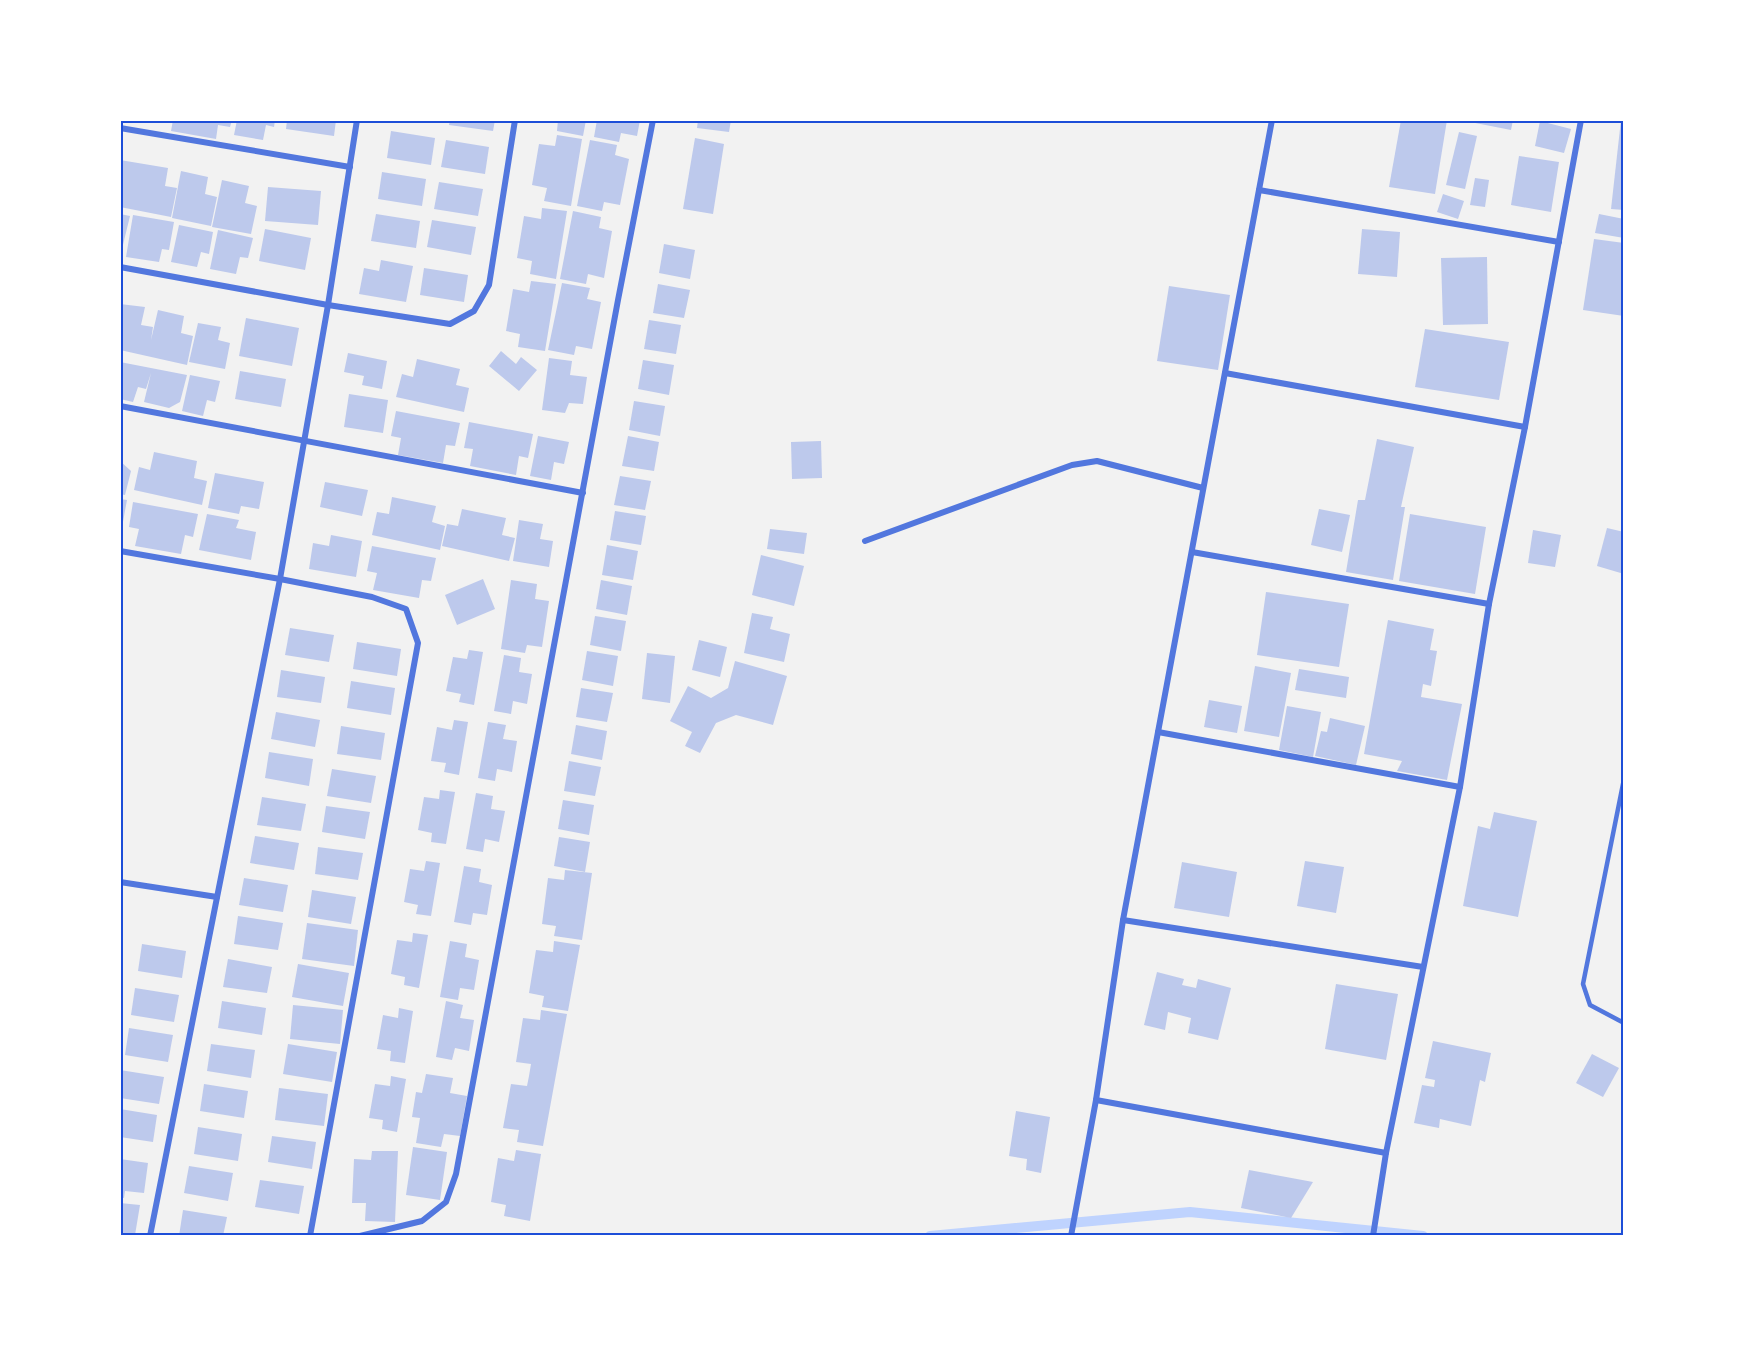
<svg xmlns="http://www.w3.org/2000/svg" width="1744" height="1356" font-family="Arial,sans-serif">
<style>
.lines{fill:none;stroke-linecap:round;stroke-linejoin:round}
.stream{stroke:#bfd3fe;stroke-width:10}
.building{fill:#bdc9ec}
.service{stroke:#5277de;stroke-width:4.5}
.minor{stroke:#5277de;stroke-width:6}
.neatline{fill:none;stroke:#1d4ed8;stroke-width:2}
</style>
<rect width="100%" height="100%" fill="#f2f2f2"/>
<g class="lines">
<!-- stream -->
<polyline class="stream" points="930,1236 1190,1212 1423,1236"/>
</g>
<!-- building -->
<g class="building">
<polygon points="173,120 232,120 230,127 218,125 216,139 171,131"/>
<polygon points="237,120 275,120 274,127 266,125 263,140 234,135"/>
<polygon points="287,120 336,120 334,136 286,129"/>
<polygon points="450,120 495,120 493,131 449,125"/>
<polygon points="558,120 586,120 583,136 557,131"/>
<polygon points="597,120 640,120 637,136 621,133 619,142 594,137"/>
<polygon points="698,120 731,120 729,132 697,128"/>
<polygon points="1401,120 1447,120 1435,194 1389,187"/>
<polygon points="1460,120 1513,120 1511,130"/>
<polygon points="1621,120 1624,120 1624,210 1611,209"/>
<polygon points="1540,121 1571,129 1564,153 1535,146"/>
<polygon points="391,131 435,138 431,165 387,158"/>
<polygon points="1459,132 1477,136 1465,189 1446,185"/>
<polygon points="557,135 582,139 571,206 544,201 547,188 532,185 539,144 555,146"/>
<polygon points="695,138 724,144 713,214 683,209"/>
<polygon points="446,140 489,147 485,174 441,167"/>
<polygon points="590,140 617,145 615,155 629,159 620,205 604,202 602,211 577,206"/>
<polygon points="1519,156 1559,162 1551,212 1511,205"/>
<polygon points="120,160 168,168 165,186 177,188 171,217 120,207"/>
<polygon points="181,171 208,177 205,194 217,197 211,226 172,218"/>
<polygon points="382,172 426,179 422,206 378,199"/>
<polygon points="1475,178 1489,180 1485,207 1470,205"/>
<polygon points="222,180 249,186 245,203 257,206 251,234 212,227"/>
<polygon points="439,182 483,189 478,216 434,209"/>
<polygon points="268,187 321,191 318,225 265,221"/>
<polygon points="1443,194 1464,201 1458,219 1437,212"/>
<polygon points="542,208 567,211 556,279 530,274 532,261 517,258 524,216 541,219"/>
<polygon points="573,211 601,217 599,228 612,231 604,278 588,274 586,284 560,279"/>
<polygon points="120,214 130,216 121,253 120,253"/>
<polygon points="376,214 420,221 416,248 371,241"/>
<polygon points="1599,214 1624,219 1624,238 1595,233"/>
<polygon points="133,215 174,222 169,250 162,249 159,262 126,257"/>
<polygon points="432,220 476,227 471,255 427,247"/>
<polygon points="179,225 213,232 209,254 201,252 197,267 171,262"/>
<polygon points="265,229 311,238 305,270 259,261"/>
<polygon points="1362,229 1400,232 1397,277 1358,274"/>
<polygon points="218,230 253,238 248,258 240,257 236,274 210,269"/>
<polygon points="1594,239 1624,243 1624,316 1583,310"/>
<polygon points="664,244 695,250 690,279 659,273"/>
<polygon points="1487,257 1488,324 1443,325 1441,258"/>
<polygon points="381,260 413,266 406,302 359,294 364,268 379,271"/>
<polygon points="424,268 468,275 464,302 420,295"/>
<polygon points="531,281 556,284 545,351 518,347 520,334 506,331 513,289 529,292"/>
<polygon points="562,283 590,288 587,299 601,302 592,349 576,346 574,355 548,350"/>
<polygon points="658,284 690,290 684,318 653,313"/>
<polygon points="1169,286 1230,295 1218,370 1157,361"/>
<polygon points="120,304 145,307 141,325 153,327 151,340 158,310 184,316 181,333 193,336 187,365 120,350"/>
<polygon points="246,318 299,328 292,366 239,356"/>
<polygon points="649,320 681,325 676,354 644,349"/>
<polygon points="198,323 221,327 218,340 230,343 225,369 189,362"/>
<polygon points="1425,329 1509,342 1499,400 1415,387"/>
<polygon points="501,351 516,364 521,357 537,370 519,391 489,366"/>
<polygon points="348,353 387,361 382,389 362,385 364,376 344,372"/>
<polygon points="549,358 572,361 570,375 587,377 583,404 569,403 565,413 542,410"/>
<polygon points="417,359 460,369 456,385 469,388 464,412 396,397 402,374 413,377"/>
<polygon points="643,360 674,365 669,395 638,389"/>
<polygon points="120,362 187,375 180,402 169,408 144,402 151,373 146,389 138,387 133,402 120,399"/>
<polygon points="240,371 286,379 281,407 235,399"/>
<polygon points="190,375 220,381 215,402 207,400 203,416 182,411"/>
<polygon points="349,394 388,400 383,433 344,427"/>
<polygon points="634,401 665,406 660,436 629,430"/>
<polygon points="396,411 460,423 455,446 446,445 443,463 398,455 401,438 391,436"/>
<polygon points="469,422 533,434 528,458 519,456 516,475 470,466 473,449 464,448"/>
<polygon points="538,436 569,442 564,464 554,462 551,480 530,476"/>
<polygon points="628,436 659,442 654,471 622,466"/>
<polygon points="1377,439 1414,447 1401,507 1405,507 1393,580 1346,572 1358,500 1365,500"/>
<polygon points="821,441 822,478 792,479 791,442"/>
<polygon points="154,452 197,461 194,478 207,481 202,505 134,490 139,467 150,470"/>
<polygon points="120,461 131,471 125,495 120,494"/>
<polygon points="215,473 264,482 259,509 241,506 239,514 208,508"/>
<polygon points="620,476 651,481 645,510 614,505"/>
<polygon points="325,482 368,490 362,516 320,507"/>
<polygon points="392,497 436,506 432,522 445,526 440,550 372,535 377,512 389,514"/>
<polygon points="120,499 127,500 122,527 120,526"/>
<polygon points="133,502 198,514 193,537 185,535 181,554 135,546 139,529 129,527"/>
<polygon points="462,509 506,518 502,535 515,538 509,561 442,546 447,524 458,526"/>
<polygon points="1319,509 1350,515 1342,552 1311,545"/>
<polygon points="615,511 646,516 641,545 610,540"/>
<polygon points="207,514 239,520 236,528 256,532 251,560 199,550"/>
<polygon points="1410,514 1486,527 1475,594 1399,581"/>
<polygon points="519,520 543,524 540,539 553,541 549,567 513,561"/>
<polygon points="1607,528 1624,532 1624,574 1597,566"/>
<polygon points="770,529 807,533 804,554 767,549"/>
<polygon points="1533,530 1561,535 1555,567 1528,563"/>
<polygon points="331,535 362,541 356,577 309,569 313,543 329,546"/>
<polygon points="607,545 638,551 633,580 602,575"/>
<polygon points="372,546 436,558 431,581 422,580 419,598 373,590 377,573 367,571"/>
<polygon points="761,555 804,566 794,606 752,595"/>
<polygon points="483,579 495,609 457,625 445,595"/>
<polygon points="511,580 537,584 535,599 549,601 542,647 527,645 525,653 501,649"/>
<polygon points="601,580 632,586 627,615 596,609"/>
<polygon points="1266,592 1349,604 1339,667 1257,655"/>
<polygon points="752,613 773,617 770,629 790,634 784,662 744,653"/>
<polygon points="595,616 626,621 621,651 590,645"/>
<polygon points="1388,620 1434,629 1430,650 1437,651 1431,686 1423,684 1421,697 1462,704 1447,780 1397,771 1402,761 1364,754"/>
<polygon points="290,628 334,635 329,662 285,655"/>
<polygon points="699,640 727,647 720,677 692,670"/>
<polygon points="357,642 401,649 397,676 353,669"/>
<polygon points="469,650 483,652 474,705 459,702 461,694 446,691 453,657 467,659"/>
<polygon points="587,651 618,656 613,686 582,680"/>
<polygon points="647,653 675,656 670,703 642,699"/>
<polygon points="504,655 521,658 519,672 532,674 527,704 513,701 511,714 494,711"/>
<polygon points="735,661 787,676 773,725 736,715 716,723 700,753 685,746 692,732 670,721 688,686 711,698 728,688"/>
<polygon points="1255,666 1291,673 1279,737 1244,731"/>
<polygon points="1299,669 1349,677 1346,698 1295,690"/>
<polygon points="281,670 325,677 321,703 277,697"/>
<polygon points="351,681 395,688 391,715 347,708"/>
<polygon points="581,688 613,693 607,722 576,717"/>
<polygon points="1209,700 1242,706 1237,733 1204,727"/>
<polygon points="1287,706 1321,712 1313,757 1279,750"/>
<polygon points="276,712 320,720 315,747 271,739"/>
<polygon points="1330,718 1365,726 1356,765 1315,756 1321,731 1327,732"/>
<polygon points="454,720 468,722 459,775 444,772 446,763 431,761 437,727 452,730"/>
<polygon points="488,722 506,725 503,739 517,741 512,772 497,769 495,781 478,778"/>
<polygon points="576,725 607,731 602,760 571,754"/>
<polygon points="341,726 385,733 381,760 337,754"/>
<polygon points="269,752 313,759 309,786 265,778"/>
<polygon points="569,761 601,767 595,796 564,791"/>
<polygon points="332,769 376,776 371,803 327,796"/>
<polygon points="440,790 455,792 446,844 431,842 432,833 418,830 424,797 439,799"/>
<polygon points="476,793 493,796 491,809 505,811 499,842 485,839 483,852 466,849"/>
<polygon points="262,797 306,804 301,831 257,825"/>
<polygon points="563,800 594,805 589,835 558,829"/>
<polygon points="326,806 370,812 365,839 322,832"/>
<polygon points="1494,812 1537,821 1518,917 1463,906 1478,826 1490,829"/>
<polygon points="255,836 299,843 294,870 250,863"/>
<polygon points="559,837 590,842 585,872 554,866"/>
<polygon points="318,847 363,853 358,880 315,874"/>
<polygon points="426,861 440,863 431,916 416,914 418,905 404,902 410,869 424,871"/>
<polygon points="1305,861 1344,867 1336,913 1297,906"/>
<polygon points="1182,862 1237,872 1229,917 1174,908"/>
<polygon points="464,866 481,869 479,882 492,885 487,915 473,913 471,925 454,922"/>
<polygon points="565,870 592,873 582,940 554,936 556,926 542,924 548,878 564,880"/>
<polygon points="244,878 288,885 283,912 239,905"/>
<polygon points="312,890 356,897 351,924 308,917"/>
<polygon points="238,916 283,923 278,950 234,944"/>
<polygon points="307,923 358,930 354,966 302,959"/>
<polygon points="413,933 428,935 419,988 404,985 405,977 391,974 397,940 412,942"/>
<polygon points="450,941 467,944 465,957 479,960 474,990 460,988 458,1000 440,997"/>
<polygon points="554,941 580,945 568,1011 542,1007 544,996 529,993 536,950 553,952"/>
<polygon points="142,944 186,951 182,978 138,971"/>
<polygon points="228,959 272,967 267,993 223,987"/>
<polygon points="298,964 349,973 343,1006 292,997"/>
<polygon points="1157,972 1184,979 1182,985 1196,988 1198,979 1231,988 1218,1040 1188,1033 1191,1018 1168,1012 1165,1030 1144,1025"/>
<polygon points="1336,984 1398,994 1386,1060 1325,1049"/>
<polygon points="135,988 179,995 174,1022 131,1015"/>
<polygon points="222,1001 266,1008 262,1035 218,1028"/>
<polygon points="446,1001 463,1005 460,1018 474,1020 469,1051 455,1048 452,1060 436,1057"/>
<polygon points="293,1005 343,1010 340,1044 290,1039"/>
<polygon points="399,1008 413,1011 405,1063 390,1061 391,1051 377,1049 383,1015 398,1018"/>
<polygon points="541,1010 567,1014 543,1146 517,1142 519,1130 503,1128 511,1084 527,1086 529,1076 531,1064 516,1062 523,1018 540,1020"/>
<polygon points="129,1028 173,1035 168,1062 125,1055"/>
<polygon points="1433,1041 1491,1053 1485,1082 1480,1080 1471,1126 1440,1119 1439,1128 1414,1123 1422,1085 1434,1087 1435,1080 1425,1078"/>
<polygon points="211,1044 255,1050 251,1078 207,1071"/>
<polygon points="288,1044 337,1052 332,1082 283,1074"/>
<polygon points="1592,1054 1619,1068 1603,1097 1576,1083"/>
<polygon points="120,1070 164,1077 159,1104 120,1098"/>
<polygon points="426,1074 453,1078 450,1093 467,1096 460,1136 444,1134 441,1147 416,1143 420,1118 412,1117 416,1092 422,1093"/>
<polygon points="391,1076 406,1079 397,1132 382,1129 383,1120 369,1118 375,1084 390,1086"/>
<polygon points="204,1084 248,1091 244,1118 200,1111"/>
<polygon points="279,1088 328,1094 324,1126 275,1120"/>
<polygon points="120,1109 157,1115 153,1142 120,1137"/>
<polygon points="1016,1111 1050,1117 1041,1173 1026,1170 1027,1159 1009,1156"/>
<polygon points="198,1127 242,1134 238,1161 194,1154"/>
<polygon points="272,1136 316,1142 312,1169 268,1162"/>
<polygon points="413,1147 447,1152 440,1200 406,1195"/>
<polygon points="516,1150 541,1154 530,1221 504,1216 506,1205 491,1202 498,1158 514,1161"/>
<polygon points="372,1151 398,1151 395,1222 365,1221 366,1203 352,1203 354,1159 371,1160"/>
<polygon points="120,1159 148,1163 144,1193 125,1191 124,1198 120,1197"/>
<polygon points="189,1166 233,1173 228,1201 184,1193"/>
<polygon points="1249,1170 1313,1182 1291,1218 1241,1208"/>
<polygon points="260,1180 304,1186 299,1214 255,1207"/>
<polygon points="120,1203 140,1205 135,1235 120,1233"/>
<polygon points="183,1210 227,1217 223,1236 179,1236"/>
</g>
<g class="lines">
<!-- service -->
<polyline class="service" points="1624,779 1583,984 1590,1005 1624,1023"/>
<!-- minor -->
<g class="minor">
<polyline points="120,128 350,167"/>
<polyline points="1259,190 1559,242"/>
<polyline points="120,267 328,305 450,324 474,311 489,285 515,120"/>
<polyline points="1225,373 1525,427"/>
<polyline points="120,406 583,493"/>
<polyline points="865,541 1072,465 1097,461 1203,488"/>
<polyline points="120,551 280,579 372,597 406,609 418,643 310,1236"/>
<polyline points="1192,552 1489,604"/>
<polyline points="1158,732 1460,787"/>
<polyline points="120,882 217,897"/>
<polyline points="1123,920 1423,967"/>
<polyline points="1096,1100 1386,1153"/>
<polyline points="150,1236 280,579 328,305 357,120"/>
<polyline points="360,1236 422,1221 446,1202 456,1174 618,300 653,120"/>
<polyline points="1071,1236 1096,1100 1123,920 1272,120"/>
<polyline points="1373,1236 1386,1153 1460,787 1489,604 1525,427 1581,120"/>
</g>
</g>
<!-- border -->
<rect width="1744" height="1356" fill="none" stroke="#ffffff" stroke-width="243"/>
<rect x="122" y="122" width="1500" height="1112" class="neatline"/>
</svg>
